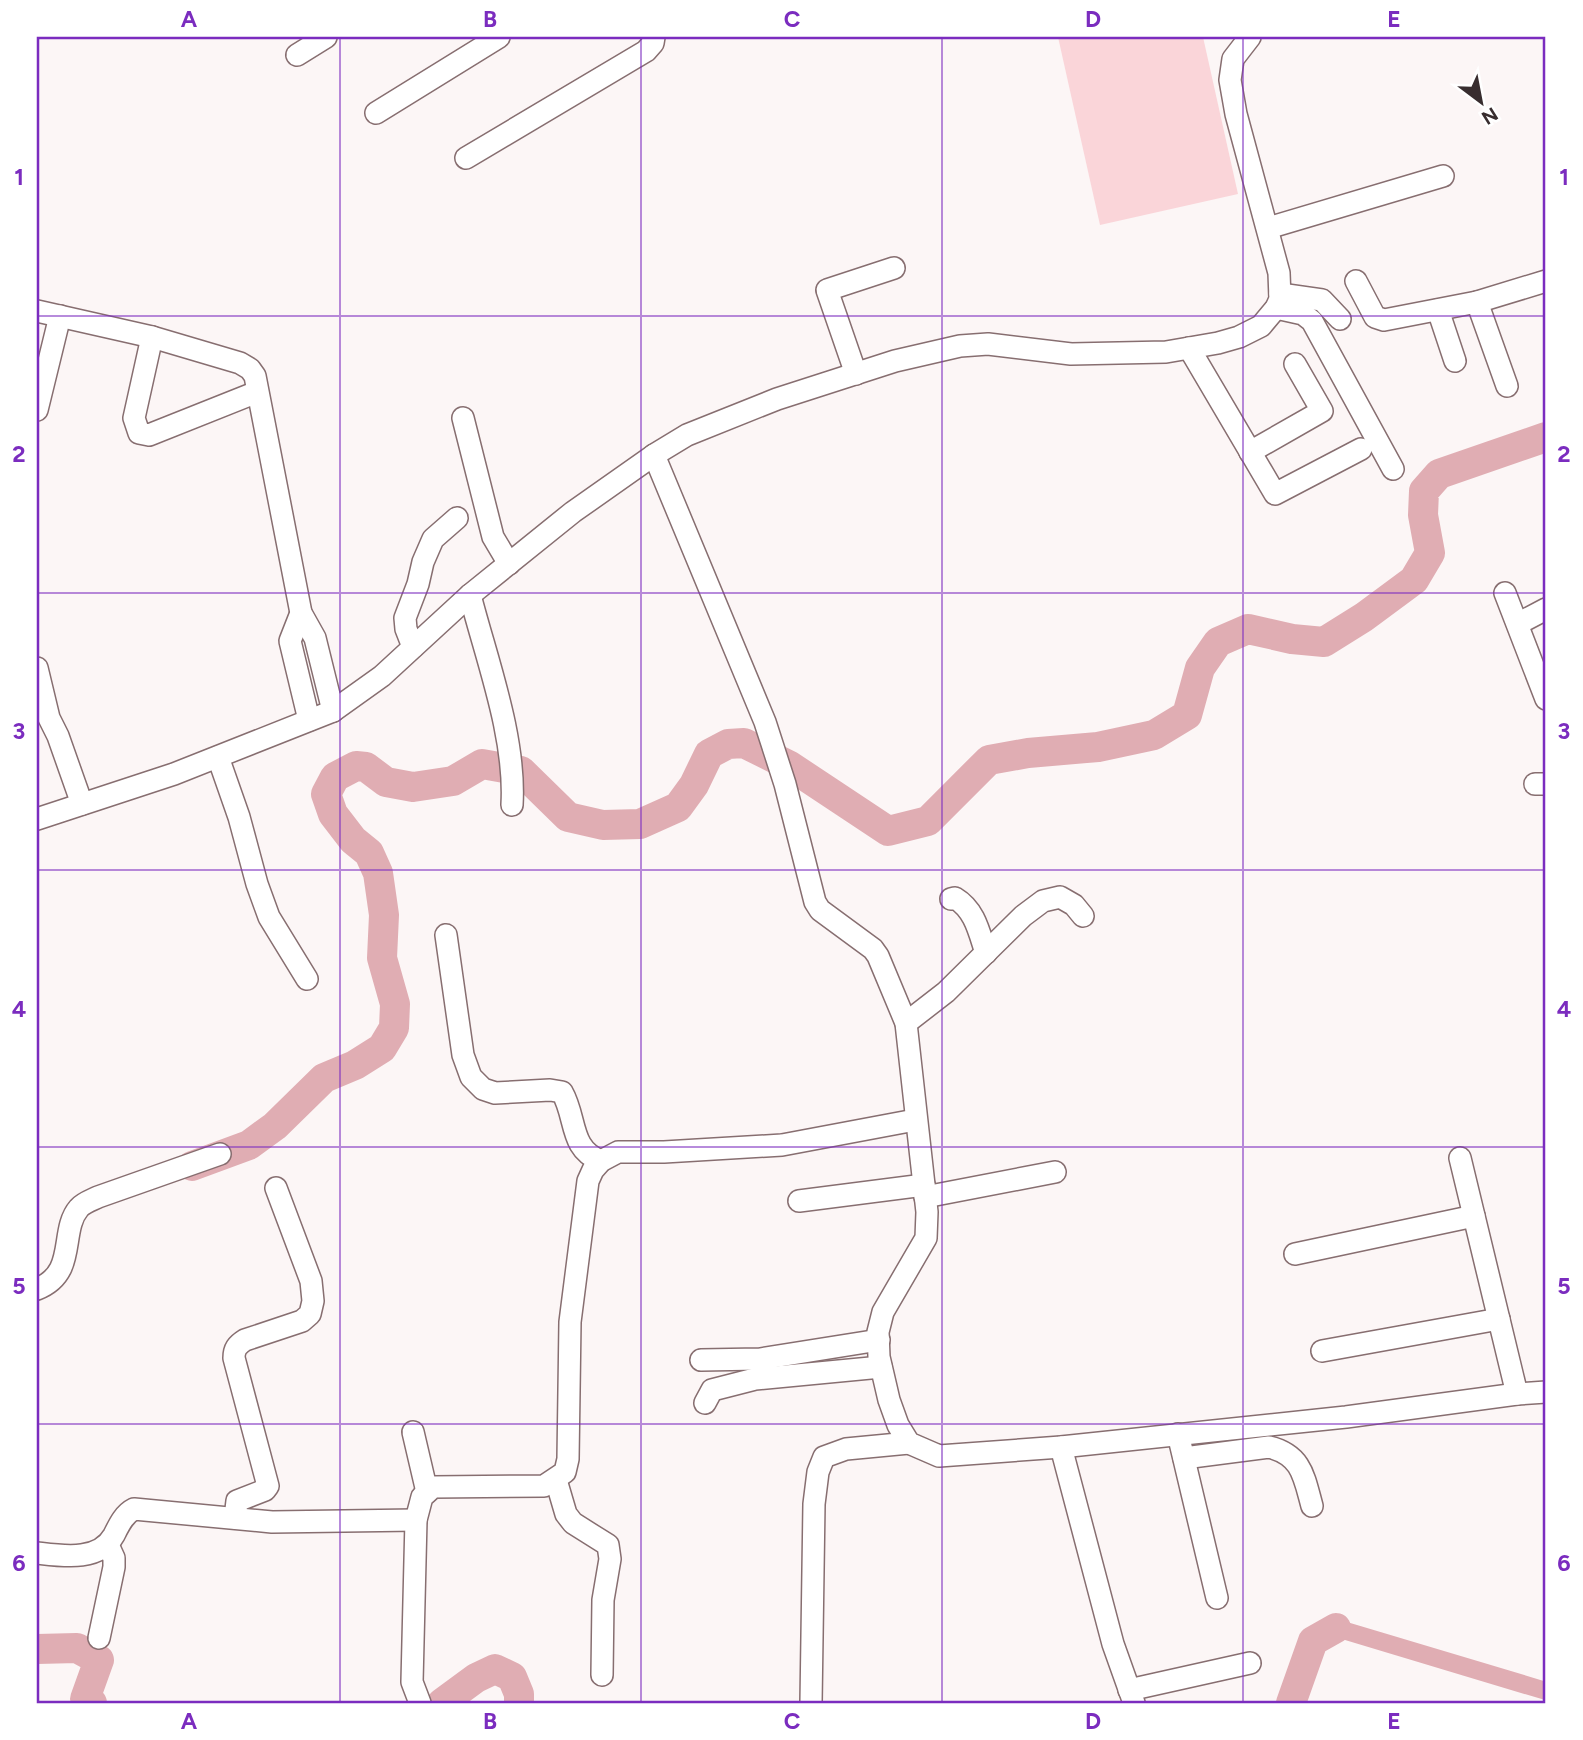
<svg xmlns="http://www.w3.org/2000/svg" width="1583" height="1740" font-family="Figtree,sans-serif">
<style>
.green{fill:#fad5d9}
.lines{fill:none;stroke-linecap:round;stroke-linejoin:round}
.canal{stroke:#e0adb3;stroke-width:18}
.river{stroke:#e0adb3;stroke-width:30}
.minor-casing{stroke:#876e70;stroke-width:24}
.minor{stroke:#fff;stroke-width:21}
.grid{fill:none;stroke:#7b2cbf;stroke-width:2;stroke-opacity:0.55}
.neatline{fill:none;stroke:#7b2cbf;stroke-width:2.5}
.grid-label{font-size:23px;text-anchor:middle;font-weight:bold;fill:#7b2cbf}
</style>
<rect width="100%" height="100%" fill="#fcf6f6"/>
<!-- green -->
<polygon class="green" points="1058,37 1203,37 1238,194 1100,225"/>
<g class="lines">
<!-- canal -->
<polyline class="canal" points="1336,1628 1546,1691"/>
<!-- river -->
<g class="river">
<polyline points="192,1166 249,1145 275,1126 324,1078 355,1065 382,1048 394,1028 395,1004 382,958 384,915 378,873 369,853 353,840 333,814 326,794 335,777 356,766 366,767 386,782 413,787 453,781 482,764 521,771 568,817 603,825 640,824 678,807 694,785 709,754 728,744 744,743 790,766 888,831 928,821 989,760 1028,753 1098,747 1154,735 1187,715 1200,668 1218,642 1248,629 1292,639 1324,642 1364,617 1414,580 1430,553 1423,515 1424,491 1439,474 1546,437"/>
<polyline points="37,1649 77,1648 99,1660 85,1699 92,1703"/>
<polyline points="442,1703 476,1678 495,1669 512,1677 519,1694 519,1703"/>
<polyline points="1291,1703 1313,1641 1336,1628"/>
</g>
<!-- minor casing -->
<g class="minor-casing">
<g id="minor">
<polyline points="297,55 326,37"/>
<polyline points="376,113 499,37"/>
<polyline points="466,158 646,51 653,43 654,37"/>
<polyline points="1268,228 1443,176"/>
<polyline points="1356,281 1375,317 1384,320 1477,302 1546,281"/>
<polyline points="1280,294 1322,300 1340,319"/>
<polyline points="1477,302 1507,386"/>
<polyline points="1276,308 1303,314 1312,321 1393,469"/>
<polyline points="1438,310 1455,361"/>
<polyline points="37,311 152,337 240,363 250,369 255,376 301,613 315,638 333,711"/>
<polyline points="152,337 134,418 139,433 149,435 257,392"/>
<polyline points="1189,348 1275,494 1361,449"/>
<polyline points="856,374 827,290 894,268"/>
<polyline points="37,410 60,316"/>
<polyline points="463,418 493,537 509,564"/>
<polyline points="1250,452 1322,411 1295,364"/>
<polyline points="654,455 765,722 785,784 815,902 820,910 873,949 878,956 906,1023 927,1212 926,1238 883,1312 878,1332 879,1357 889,1400 898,1425 909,1443 939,1456 1061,1447 1346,1417 1517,1394 1546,1392"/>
<polyline points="1505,593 1546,699"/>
<path d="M 470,595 C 487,661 516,737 512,805"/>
<polyline points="301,613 290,641 309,720"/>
<polyline points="1525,620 1546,609"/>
<polyline points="413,647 406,629 405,618 418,584 423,562 433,539 457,518"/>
<polyline points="37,668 49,718 58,736 82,804"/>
<polyline points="218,757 239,817 257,884 269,917 307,979"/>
<polyline points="1535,784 1546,784"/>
<polyline points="37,819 174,774 333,711 382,676 470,595 573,512 654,455 687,435 777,399 895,361 960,346 988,344 1071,354 1166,352 1218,343 1239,337 1261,326 1276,308 1280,299 1279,273 1236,114 1230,80 1233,59 1250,37"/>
<path d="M 951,899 L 955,898 C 975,910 979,932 986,953"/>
<path d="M 446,935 L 463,1055 L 471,1077 L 483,1089 L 495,1093 L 550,1090 L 562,1092 C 577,1118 569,1149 601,1161"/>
<polyline points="906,1023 946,992 1023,916 1043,901 1060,897 1074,905 1083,916"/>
<polyline points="1460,1158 1517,1394"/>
<polyline points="925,1197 1055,1172"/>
<polyline points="799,1201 924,1185"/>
<polyline points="1295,1254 1474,1216"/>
<path d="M 37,1289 C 78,1273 59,1231 79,1208 C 83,1203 92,1200 98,1197 L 220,1154"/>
<polyline points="1322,1351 1499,1319"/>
<polyline points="701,1360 760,1359 879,1340"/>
<polyline points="705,1403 712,1390 755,1379 881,1367"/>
<polyline points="413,1432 427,1492"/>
<polyline points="1178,1434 1217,1598"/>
<polyline points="1061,1447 1113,1644 1134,1703"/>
<path d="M 1184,1458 L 1269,1447 C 1302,1455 1304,1477 1312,1506"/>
<polyline points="556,1480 566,1514 573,1523 608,1545 610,1559 603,1600 602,1675"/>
<path d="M 235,1518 L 237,1501 L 265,1490 L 268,1486 L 234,1358 C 234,1349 237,1345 245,1340 L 302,1321 L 310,1314 L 313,1301 L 311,1281 L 276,1188"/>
<path d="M 37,1553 C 63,1556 99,1562 114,1535 C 119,1525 124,1514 134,1509 L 272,1522 L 416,1520"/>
<polyline points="99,1638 114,1567 114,1558 108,1545"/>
<polyline points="1129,1690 1250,1663"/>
<polyline points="420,1703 412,1682 416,1520 422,1497 433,1487 544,1486 565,1472 568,1459 570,1322 588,1181 593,1170 601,1161 618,1152 664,1152 782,1145 915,1120"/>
<polyline points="811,1703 814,1504 818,1472 824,1457 846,1449 909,1443"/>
</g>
</g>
<!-- minor -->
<use href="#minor" class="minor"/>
</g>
<!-- grid -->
<path class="grid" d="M 340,37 L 340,1703M 641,37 L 641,1703M 942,37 L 942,1703M 1243,37 L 1243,1703M 37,316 L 1546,316M 37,593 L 1546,593M 37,870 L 1546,870M 37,1147 L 1546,1147M 37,1424 L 1546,1424"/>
<!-- border -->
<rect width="1583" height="1740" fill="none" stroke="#ffffff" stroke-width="77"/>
<!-- north arrow -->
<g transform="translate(1481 102) rotate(148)" stroke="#ffffff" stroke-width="5" paint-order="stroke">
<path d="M0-5L12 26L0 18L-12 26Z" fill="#382d2f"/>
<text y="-10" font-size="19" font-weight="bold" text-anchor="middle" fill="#382d2f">N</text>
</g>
<rect x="38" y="38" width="1506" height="1664" class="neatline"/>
<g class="grid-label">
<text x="189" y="27">A</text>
<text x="490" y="27">B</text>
<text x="792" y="27">C</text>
<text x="1093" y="27">D</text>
<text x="1394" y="27">E</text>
<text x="19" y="185">1</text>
<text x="1564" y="185">1</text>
<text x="19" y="462">2</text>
<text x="1564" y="462">2</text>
<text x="19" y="739">3</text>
<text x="1564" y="739">3</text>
<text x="19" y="1017">4</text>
<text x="1564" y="1017">4</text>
<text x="19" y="1294">5</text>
<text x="1564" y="1294">5</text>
<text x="19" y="1571">6</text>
<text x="1564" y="1571">6</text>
<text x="189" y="1729">A</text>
<text x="490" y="1729">B</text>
<text x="792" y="1729">C</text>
<text x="1093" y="1729">D</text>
<text x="1394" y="1729">E</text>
</g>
</svg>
